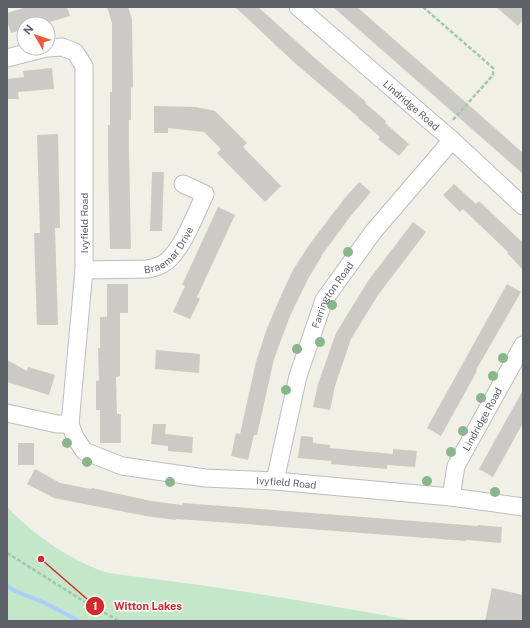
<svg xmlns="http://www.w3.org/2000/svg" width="530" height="628" font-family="'Public Sans',sans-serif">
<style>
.green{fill:#c4e7c9}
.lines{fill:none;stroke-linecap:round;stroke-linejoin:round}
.stream{stroke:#a9ceff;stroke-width:4}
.building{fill:#cccac4}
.minor-casing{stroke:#bbbdc2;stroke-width:19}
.path{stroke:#9dc8af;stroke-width:2.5;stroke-dasharray:4 2;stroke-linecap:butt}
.minor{stroke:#fff;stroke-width:17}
.tree{fill:#8ab68d}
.labels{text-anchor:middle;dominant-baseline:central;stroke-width:3;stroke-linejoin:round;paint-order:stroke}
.street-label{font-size:10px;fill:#5e6167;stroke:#fff}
.leader{fill:none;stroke:#d62828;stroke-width:1.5}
.callout-dot{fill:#d62828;stroke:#fff;stroke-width:1.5}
.mark-label{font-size:12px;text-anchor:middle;font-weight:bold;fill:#fff}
.callout-label{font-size:11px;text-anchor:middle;font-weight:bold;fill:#d62828;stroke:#fff;stroke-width:3;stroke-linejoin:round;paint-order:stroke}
</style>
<rect width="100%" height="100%" fill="#f0f0e7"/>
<!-- green -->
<path class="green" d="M 7,507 C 34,535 68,559 105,572 C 115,575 127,575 138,577 C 163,580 188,583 213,587 C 281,597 349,609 416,621 L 7,621 Z"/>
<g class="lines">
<!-- stream -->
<polyline class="stream" points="7,586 15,591 45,603 79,621"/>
</g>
<!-- building -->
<g class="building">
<polygon points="27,7 67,7 70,16 43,24 24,24 24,29 11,33 7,21 7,13"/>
<polygon points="107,7 128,7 132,19 133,87 131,88 131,120 129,120 129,153 131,249 110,249 108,157 108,125 110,125 110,92 112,92 112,23"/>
<polygon points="235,7 258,7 316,59 366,102 365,103 386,121 385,123 409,144 399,156 378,139 380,137 358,118 358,117 296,64"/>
<polygon points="333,7 357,7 462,99 523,153 523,174"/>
<polygon points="496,7 523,7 523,20 518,26"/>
<polygon points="52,68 54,89 18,92 19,99 7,99 7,79 24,77 23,71"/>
<polygon points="154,106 196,107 215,111 247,143 243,147 281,186 265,202 217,153 221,149 204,132 168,128 168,133 154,133"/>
<polygon points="58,134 60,228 55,228 58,325 37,325 34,233 40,233 37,135"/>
<polygon points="152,172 164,172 162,231 150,231"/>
<polygon points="359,182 371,192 350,217 321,256 322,256 309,277 290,316 274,359 257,435 254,435 248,460 231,456 236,433 240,434 256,362 266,331 279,300 293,270 309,245 344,199"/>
<polygon points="454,184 476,204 479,201 523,243 523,270 507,253 508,252 463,209 460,212 443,195"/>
<polygon points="218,207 235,215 197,297 200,299 190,319 173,312 185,286 182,285"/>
<polygon points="413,222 426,232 378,295 351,339 335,386 330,410 313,407 318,384 336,333 368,281"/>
<polygon points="107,284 128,284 128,313 120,313 120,376 116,377 117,414 121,414 121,443 100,443 100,410 96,410 96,381 99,381 98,348 100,348 100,317 107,317"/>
<polygon points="507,284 521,292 483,358 476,370 477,371 441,436 427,428"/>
<polygon points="156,350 200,354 199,373 155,369"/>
<polygon points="7,360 27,371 28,367 55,375 49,395 7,382"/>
<polygon points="523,390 523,423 493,477 479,469"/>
<polygon points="153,424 166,424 165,434 193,437 192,453 168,451 168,446 151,444"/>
<polygon points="301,436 313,437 313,443 330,445 330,448 393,454 393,449 417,451 415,467 387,465 387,469 331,464 331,461 298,458"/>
<rect x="18" y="443" width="16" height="22"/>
<polygon points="35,469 60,483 91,489 92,488 151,501 182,505 183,503 249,508 478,526 478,525 502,527 501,543 466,540 466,541 232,523 176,519 176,520 146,516 54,498 27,484"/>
<polygon points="492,588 523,595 523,621 485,621"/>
</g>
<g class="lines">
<!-- minor casing -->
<g class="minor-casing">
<g id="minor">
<path id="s1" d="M 298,7 L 452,140 L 523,206"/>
<path id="s2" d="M 48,48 L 62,47 L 75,52 L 84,66 L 84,270 L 70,424 L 75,437 L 84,451 L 122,466 L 205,478 L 275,481 L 451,497 L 523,507"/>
<polyline points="7,58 46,48"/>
<path id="s3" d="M 84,270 L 147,269 C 154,268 161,266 167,261 C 183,248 196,213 205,194 L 183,184"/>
<polyline points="7,413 57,424 70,424"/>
<path id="s4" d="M 275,481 L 298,376 L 324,300 L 373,232 L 452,140"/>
<path id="s5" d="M 451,497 L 456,466 L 523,345"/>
</g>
</g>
<!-- path -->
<g class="path">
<polyline points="423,7 493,68 493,75 452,121"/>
<polyline points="7,553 82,600 119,621"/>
</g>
<!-- minor -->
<use href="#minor" class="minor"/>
</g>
<!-- trees -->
<g class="tree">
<circle cx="348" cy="252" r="5"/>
<circle cx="332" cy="305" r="5"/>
<circle cx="320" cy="342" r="5"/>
<circle cx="297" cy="349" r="5"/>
<circle cx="503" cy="358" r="5"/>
<circle cx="493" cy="376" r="5"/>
<circle cx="286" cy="390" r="5"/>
<circle cx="481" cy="398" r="5"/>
<circle cx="463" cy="431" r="5"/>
<circle cx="67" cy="443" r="5"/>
<circle cx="451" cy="452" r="5"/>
<circle cx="87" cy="462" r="5"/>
<circle cx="427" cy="481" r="5"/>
<circle cx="170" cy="482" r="5"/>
<circle cx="495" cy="492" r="5"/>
</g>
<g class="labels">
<!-- street labels -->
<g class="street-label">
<text stroke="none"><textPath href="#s1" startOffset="150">Lindridge Road</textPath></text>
<text transform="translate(84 223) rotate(-90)">Ivyfield Road</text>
<text stroke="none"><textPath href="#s3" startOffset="93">Braemar Drive</textPath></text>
<text stroke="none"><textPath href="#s4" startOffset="196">Farrington Road</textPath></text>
<text stroke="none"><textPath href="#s5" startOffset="85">Lindridge Road</textPath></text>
<text stroke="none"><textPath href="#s2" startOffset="640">Ivyfield Road</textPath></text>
</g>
</g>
<!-- callouts -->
<path class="leader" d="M41 559L95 606"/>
<g class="callout-dot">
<circle cx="41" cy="559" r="4"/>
<circle cx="95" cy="606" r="10"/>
</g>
<g class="mark-label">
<text x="95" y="610">1</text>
</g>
<g class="callout-label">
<text x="148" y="610">Witton Lakes</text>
</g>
<!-- border -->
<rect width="530" height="628" fill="none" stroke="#5e6167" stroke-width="16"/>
<!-- north arrow -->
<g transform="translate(36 36) rotate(309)"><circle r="19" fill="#ffffff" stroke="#bfc0c2"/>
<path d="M0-3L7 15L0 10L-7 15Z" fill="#e95a35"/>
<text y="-6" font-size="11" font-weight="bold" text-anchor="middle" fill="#5e6167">N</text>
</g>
</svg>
